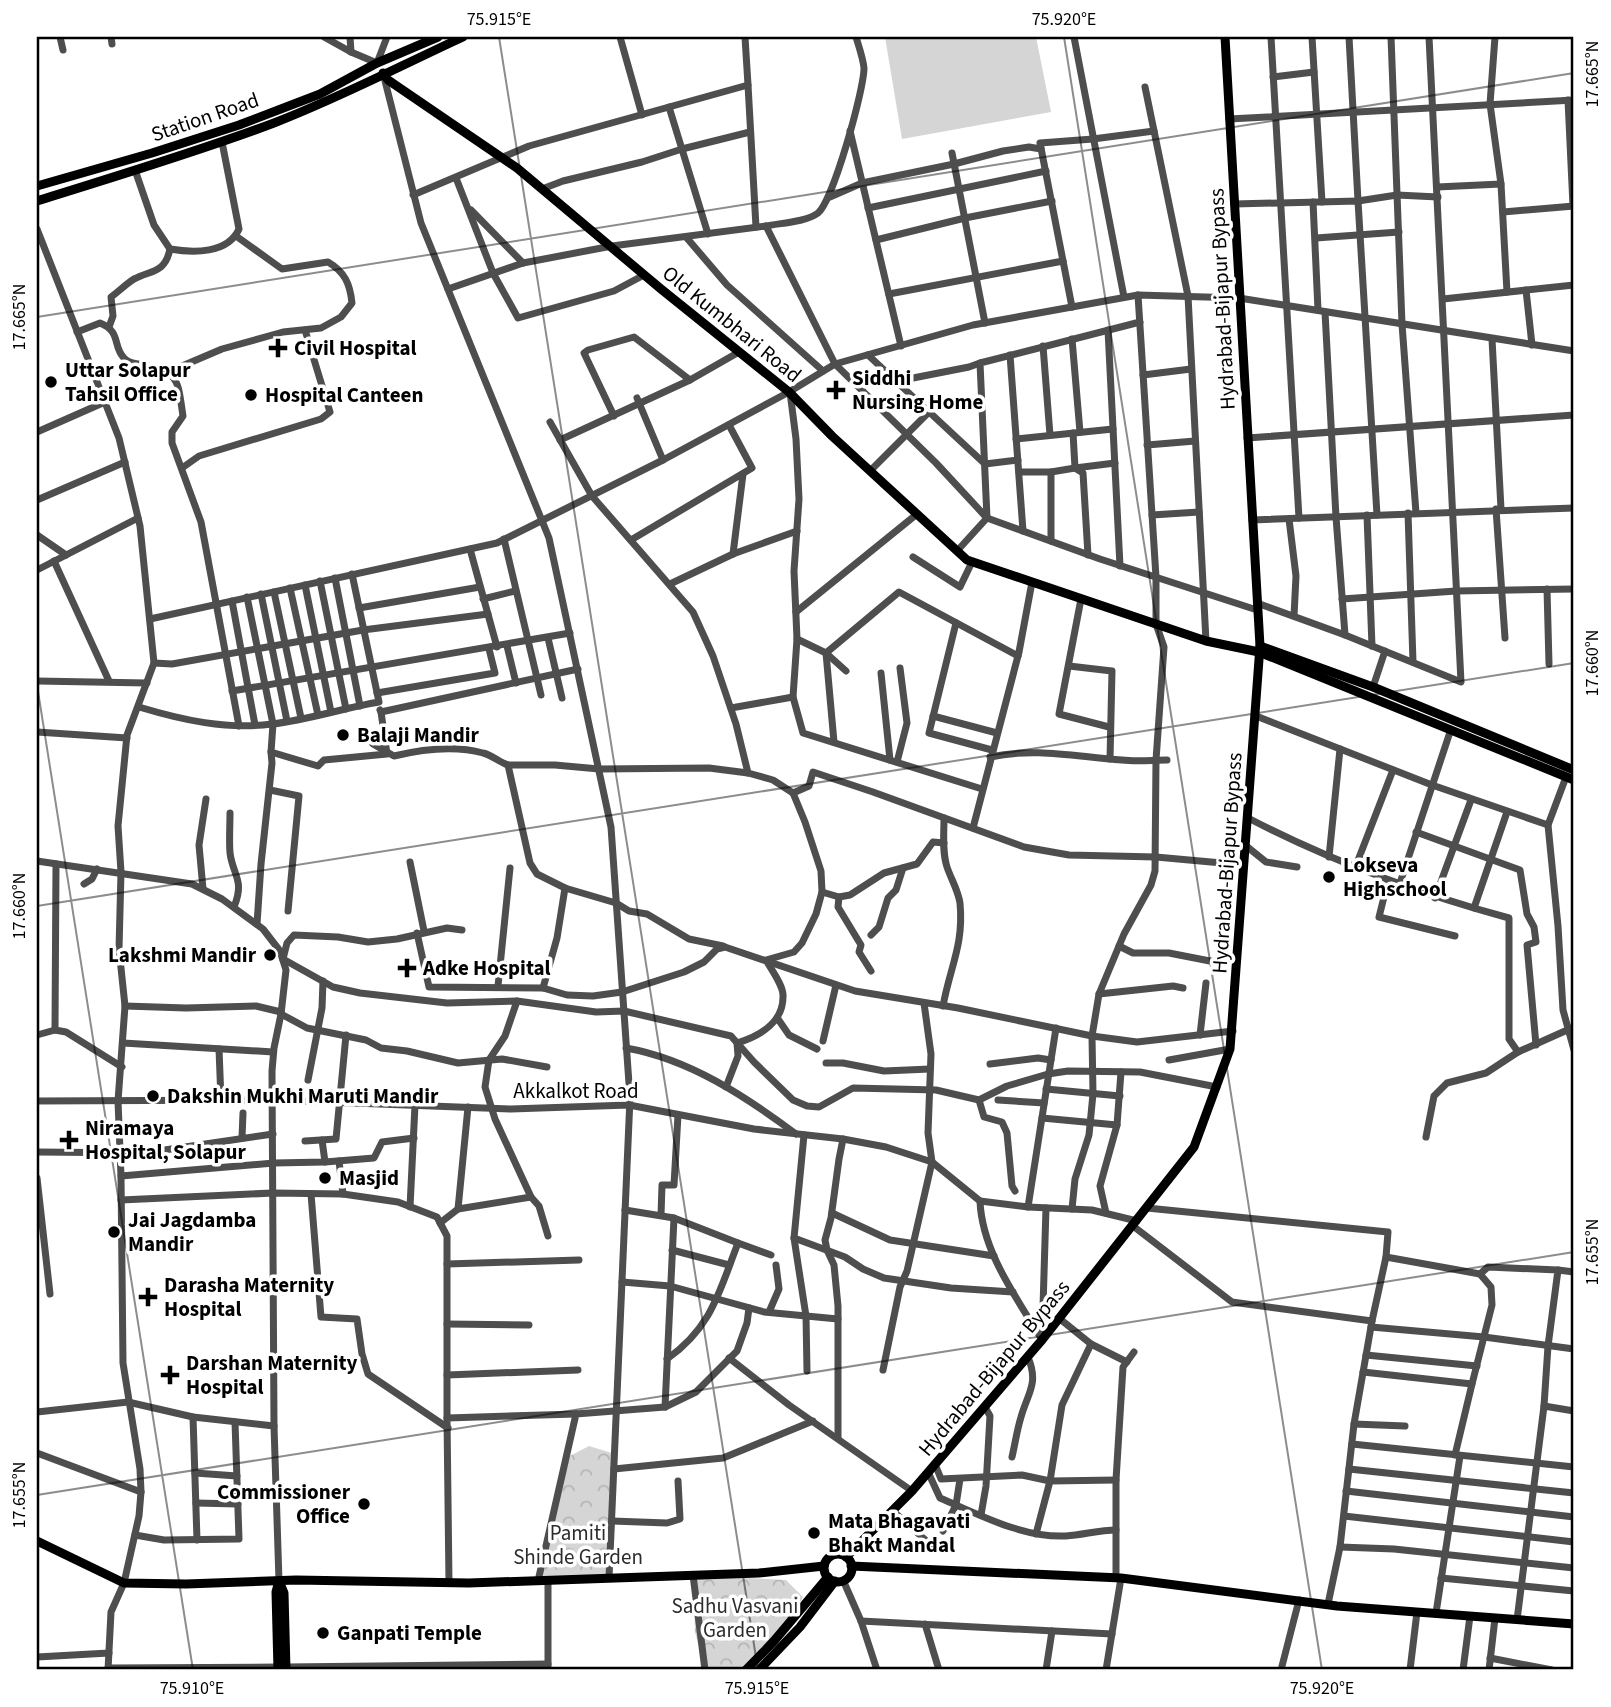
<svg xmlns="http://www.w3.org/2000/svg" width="1611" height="1707" font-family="'Source Sans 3',sans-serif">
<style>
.park{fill:url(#park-crowns)}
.pitch{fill:#d5d5d5}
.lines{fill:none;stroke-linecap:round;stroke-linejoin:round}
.minor{stroke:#4e4e4e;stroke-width:7}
.major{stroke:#000;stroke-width:9}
.ticks{fill:none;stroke:#000;stroke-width:2;stroke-opacity:0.45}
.poi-dot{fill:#000;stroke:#fff;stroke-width:2.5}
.labels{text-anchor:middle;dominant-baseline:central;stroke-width:7;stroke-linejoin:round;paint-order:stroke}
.street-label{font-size:21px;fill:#000;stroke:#fff}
.poi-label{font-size:21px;font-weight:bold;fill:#000;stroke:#fff;text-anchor:start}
.park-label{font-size:21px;fill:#2c2c2c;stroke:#fff}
.neatline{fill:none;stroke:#000;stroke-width:2.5}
.ticks-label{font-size:18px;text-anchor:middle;fill:#000}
</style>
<defs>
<pattern id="park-crowns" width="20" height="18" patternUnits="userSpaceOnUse" patternTransform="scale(1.75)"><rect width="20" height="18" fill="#d5d5d5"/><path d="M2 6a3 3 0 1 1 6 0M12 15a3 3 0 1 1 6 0" fill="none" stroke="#b5b5b5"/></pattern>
</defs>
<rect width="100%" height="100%" fill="#fff"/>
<!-- park -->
<g class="park">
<polygon points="589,1446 615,1454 609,1578 538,1581 566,1458"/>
<polygon points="693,1575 786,1580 803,1597 789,1620 744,1670 705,1670 695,1632"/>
</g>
<!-- pitch -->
<polygon class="pitch" points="885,37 1036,37 1051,112 902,139"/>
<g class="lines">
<!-- minor -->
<g class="minor">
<polyline points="60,37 63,50"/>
<polyline points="111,37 112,44"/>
<polyline points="324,37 351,52 377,63 387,37"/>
<polyline points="350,37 351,52"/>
<polyline points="620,37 642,115"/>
<polyline points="745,37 748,85"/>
<polyline points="1074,37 1124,297"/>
<polyline points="1271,37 1299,518"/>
<polyline points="1312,37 1322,202"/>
<polyline points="1349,37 1358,201 1397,195 1438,197"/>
<polyline points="1391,37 1402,324 1416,513"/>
<polyline points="1495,37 1490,104 1501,184"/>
<polyline points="384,77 421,223 549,538 611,827 630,1098 609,1578"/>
<polyline points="1273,77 1314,72"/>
<polyline points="1145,87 1188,296 1206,641"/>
<polyline points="1568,100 1573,206"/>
<polyline points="669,107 748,85 756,227"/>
<polyline points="1229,119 1574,100"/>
<polyline points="850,131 901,346"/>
<polyline points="952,153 985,323"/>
<path d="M 135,170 L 154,225 L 170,249 C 193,253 228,254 239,229 L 222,142"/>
<polyline points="456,178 493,273 518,318 614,291 644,275"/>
<polyline points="1437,187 1501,184 1507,292"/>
<polyline points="542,189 563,181 642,162 682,149 750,132"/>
<polyline points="413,195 529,146 669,107 708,234"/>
<polyline points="830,197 862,183 954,164 1003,151 1029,147 1041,149"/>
<polyline points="1313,202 1318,310"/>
<polyline points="1234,204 1358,201 1377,515"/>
<polyline points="868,208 1046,171"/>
<polyline points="471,210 523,263"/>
<polyline points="1503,212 1574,206"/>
<path d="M 766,226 C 781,223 806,222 818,213 C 833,201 864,90 864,68 C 863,58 859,47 856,37"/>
<polyline points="37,229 119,438 140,526 154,663 127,735 118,826 121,872 119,949 125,1006 118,1101 121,1176 123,1363 140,1469 141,1492 139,1516 124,1583 111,1612 108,1670"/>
<polyline points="686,237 727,285 823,371"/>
<polyline points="1316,238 1399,232"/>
<polyline points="876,240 965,218 1052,201"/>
<polyline points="448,289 523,263 612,246 766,226 835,364 936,463 987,518 1100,559 1257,610"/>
<polyline points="1526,290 1532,345"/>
<polyline points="889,294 1063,261"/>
<polyline points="1443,299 1574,285"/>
<polyline points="1072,307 1040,143 1093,139 1154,131"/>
<polyline points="1325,312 1336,517 1345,635"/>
<path d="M 109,327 L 113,316 L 111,297 C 118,292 126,284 134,279 C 152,270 165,273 170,249"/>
<polyline points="1108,330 1120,566"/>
<path d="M 77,332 L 100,323 C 122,332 112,346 124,358 C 128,363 133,363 139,364 C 180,373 177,377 183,416 L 172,432 L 172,443 L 201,522 L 239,726"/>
<polyline points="1072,339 1080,432"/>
<polyline points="1492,339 1501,509"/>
<polyline points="1043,346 1050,435"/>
<polyline points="868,355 985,464 1018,460"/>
<polyline points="1010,355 1023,531"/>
<path d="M 168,372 L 222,349 L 283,332 L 321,328 L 341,317 L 352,303 C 350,284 345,272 328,262 L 282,269 L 236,236"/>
<polyline points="1143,375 1191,369"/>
<polyline points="690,380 739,352"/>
<polyline points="899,383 908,379 969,367 980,363"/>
<polyline points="790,392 796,439 799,499 794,571 797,639 826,653 846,671"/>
<polyline points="637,398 663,460"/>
<polyline points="550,422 592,496 693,612 713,656 736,724 748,773"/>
<polyline points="37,432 105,402"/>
<polyline points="1073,433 1075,468 1115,463"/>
<polyline points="1247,438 1574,415"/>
<polyline points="1016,439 1113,429"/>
<polyline points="560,440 690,380 634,337 588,350 584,353 614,416"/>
<polyline points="1147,445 1195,441"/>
<polyline points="182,468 199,456 321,419 330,412 305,330"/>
<polyline points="870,471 928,413"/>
<polyline points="1019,472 1051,472 1075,468 1083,473 1088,555"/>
<polyline points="37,500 125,462"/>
<polyline points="1496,509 1505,638"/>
<polyline points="1408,513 1413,662"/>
<polyline points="1152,515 1199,512"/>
<polyline points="1367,515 1372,646"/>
<polyline points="1289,519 1296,576 1294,616"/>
<polyline points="1252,520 1574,508"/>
<polyline points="37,535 66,555"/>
<polyline points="504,539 541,695"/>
<polyline points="631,540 752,468 729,425"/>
<polyline points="1051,541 1051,472"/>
<polyline points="470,549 497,647"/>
<polyline points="957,551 987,518 980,363 1140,322"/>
<polyline points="733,554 743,474"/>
<polyline points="913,557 960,587 972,562"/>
<polyline points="54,561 109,681"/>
<polyline points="37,570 138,518"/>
<polyline points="335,578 360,706"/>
<polyline points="320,581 346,709"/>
<polyline points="670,584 733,554 797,531"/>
<polyline points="305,585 331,712"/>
<polyline points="290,588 318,715"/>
<polyline points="1547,589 1549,664"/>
<polyline points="274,592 301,718"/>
<polyline points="261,594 287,721"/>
<polyline points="247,597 273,724 271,752 318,766 324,760 387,754 381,712"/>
<polyline points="483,599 515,591"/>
<polyline points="1081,599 1059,714 1109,727"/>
<polyline points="1342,599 1456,591 1574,589"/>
<polyline points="232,601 255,725"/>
<polyline points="1257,603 1345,635 1461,682 1429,37"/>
<polyline points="359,608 480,587"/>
<polyline points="796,612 917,514"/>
<polyline points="150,619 497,543 663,460 789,392 835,364 973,325 1138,295 1239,298 1574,351"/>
<polyline points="956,623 929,733 992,750"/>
<polyline points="548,638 562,698"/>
<polyline points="797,639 793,697 803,733 982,789"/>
<polyline points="507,646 516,683"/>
<polyline points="154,663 172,664 363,630 488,614"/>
<polyline points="1069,666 1112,671 1110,759"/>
<polyline points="881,673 890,760"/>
<polyline points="37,681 147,683"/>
<polyline points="1373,687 1385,651"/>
<polyline points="232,691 570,633"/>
<polyline points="377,693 495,673 489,649"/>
<path d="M 139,707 C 182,720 227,730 272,724 C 308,720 343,708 379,702 L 352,574"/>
<polyline points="731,708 793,697"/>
<polyline points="380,710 381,712 578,669"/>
<polyline points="933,716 997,733"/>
<polyline points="1256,716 1432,785 1548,825"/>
<polyline points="37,732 127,738"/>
<polyline points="834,742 826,653 899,592 1018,656"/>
<path d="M 373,744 L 394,756 C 423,749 454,745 483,753 C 492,755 499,762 508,765 L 530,863 L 537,874 L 565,888 L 616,903 L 629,911 L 647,914 L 689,939 L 723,946"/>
<path d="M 990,757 C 1037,747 1076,757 1122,760 C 1137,762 1152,760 1167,760"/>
<polyline points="897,762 907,723 900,668"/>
<path d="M 508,765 L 555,765 L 599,769 L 709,768 L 748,773 L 773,780 L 793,793 L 805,822 L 821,871 L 822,892 L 816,914 L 802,943 L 794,952 L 766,960 C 771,969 783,985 783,995 C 784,1022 760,1036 737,1043 L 738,1056 L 726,1087"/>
<polyline points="1566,777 1548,825 1558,926 1563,1010 1574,1050"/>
<polyline points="270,790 299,796 288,911"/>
<polyline points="793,793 809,786 813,772 873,792 1024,847 1069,855 1156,857 1244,865"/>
<path d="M 230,813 C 230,826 229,840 230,853 C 233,876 245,880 234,907"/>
<path d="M 1248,818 C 1333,862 1417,893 1509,918 L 1509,1039 L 1518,1052"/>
<polyline points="973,828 1019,652 1032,582"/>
<polyline points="1416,832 1520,870 1527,914 1534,927 1536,942 1527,945 1536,1045"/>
<polyline points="1245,845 1266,862 1297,867"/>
<polyline points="1329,857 1340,749"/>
<polyline points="37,861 192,884 222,899 263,929 280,951 286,970 281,1014 274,1048 272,1071 274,1426 279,1581"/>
<polyline points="410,862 424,931"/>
<polyline points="1355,868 1393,770"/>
<polyline points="1388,881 1379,917 1455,936"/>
<polyline points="84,884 92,879 97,869"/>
<polyline points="1399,886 1451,729"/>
<polyline points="203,889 199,845 206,799"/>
<polyline points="822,892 839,897 850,895 884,873 917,864 933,842 944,843"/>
<polyline points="839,897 838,907 861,945 859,952 871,971"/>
<polyline points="1435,898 1471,800"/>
<polyline points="1474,908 1507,812"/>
<polyline points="257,924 261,864 272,763 271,752"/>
<polyline points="417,933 429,987 543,988 567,995 593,996 622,992 684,972 704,962 717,949 725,947 855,991 958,1008 1092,1036 1137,1042 1233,1031"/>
<polyline points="871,935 879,927 888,898 896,890 903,868"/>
<polyline points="1119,946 1133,953 1169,953 1215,962"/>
<polyline points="283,959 333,987 360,993 447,1003 517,1001 596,1012 624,1011 731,1036 754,1062 793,1100 807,1106 819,1107 853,1088 936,1090 979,1100 1007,1086 1048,1074 1068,1071 1140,1072 1217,1087"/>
<polyline points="283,959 287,943 294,935 338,937 368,942 397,939 447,928 462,930"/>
<polyline points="498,986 510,868"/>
<polyline points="543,988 557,938 565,888"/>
<polyline points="1099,994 1173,986 1183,988"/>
<polyline points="517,1001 505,1036 489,1060 485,1087 495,1119 531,1197 539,1206 548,1236"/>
<polyline points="125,1006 186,1008 256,1006 281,1012"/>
<path d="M 943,1006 C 950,967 964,945 960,903 C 958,890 951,879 947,867 C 942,852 944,834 944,818"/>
<polyline points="281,1014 307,1028 366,1040 381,1048 407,1051 458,1063 502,1059 547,1067"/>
<polyline points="778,1019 789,1035 817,1049"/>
<polyline points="55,1030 56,864"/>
<polyline points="37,1035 55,1030 66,1032 122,1067"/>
<polyline points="1200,1035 1206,983"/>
<polyline points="823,1041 836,985"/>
<polyline points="123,1043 273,1052"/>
<path d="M 626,1048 C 689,1059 745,1096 796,1134"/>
<polyline points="219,1049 221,1100"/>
<polyline points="1169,1060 1230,1049"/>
<polyline points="826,1063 843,1063 884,1071 930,1069"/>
<polyline points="990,1064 1038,1058 1051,1060"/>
<polyline points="308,1080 322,1008 323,981"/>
<polyline points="1046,1089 1120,1096"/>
<polyline points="979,1100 984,1117 1002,1122 1007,1133 1012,1186 1015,1191"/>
<polyline points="998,1100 1044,1103"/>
<polyline points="37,1101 274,1100 511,1109 629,1105 754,1129 843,1139 886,1147 932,1162 980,1201 1028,1207 1092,1210 1137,1221"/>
<polyline points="1042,1118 1117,1125"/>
<polyline points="804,1135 794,1238 806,1316 807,1371"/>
<polyline points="1426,1137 1434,1096 1447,1083 1486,1073 1518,1052 1574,1027"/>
<polyline points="242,1138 243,1113"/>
<polyline points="322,1140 325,1162"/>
<polyline points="305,1141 336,1139 346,1035"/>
<polyline points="37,1152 144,1153 273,1134"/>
<polyline points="339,1161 343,1194"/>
<polyline points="121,1176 274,1163 325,1162 374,1158 382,1142 414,1138"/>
<polyline points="37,1178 50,1294"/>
<polyline points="311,1194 321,1317 357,1319 362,1354 368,1374 448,1428"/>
<polyline points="121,1200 273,1193 343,1194 398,1202 437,1217 447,1236 447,1418"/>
<path d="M 980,1201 C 982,1252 1017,1298 1042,1340"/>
<polyline points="410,1207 415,1105"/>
<polyline points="1028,1207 1056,1028"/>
<polyline points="1147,1208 1388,1232 1386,1257 1372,1321 1354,1424 1340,1547 1328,1604"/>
<polyline points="458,1209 468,1107"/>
<polyline points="1072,1209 1075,1179 1089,1135 1093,1094 1092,1036 1099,994 1124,934 1151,885 1155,871 1156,760 1164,647 1156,624 1156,577 1138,295"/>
<polyline points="625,1210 674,1218 665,1407"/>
<polyline points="832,1213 890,1240 994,1256"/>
<polyline points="1106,1213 1100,1186 1117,1125 1121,1072"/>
<polyline points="661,1215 662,1185 674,1185 678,1115"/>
<polyline points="440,1223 458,1209 531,1197"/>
<polyline points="1133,1226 1232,1302 1372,1321"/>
<polyline points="794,1238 845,1257 863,1269 884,1278 951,1288 1013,1292"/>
<polyline points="738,1243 771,1255"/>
<polyline points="672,1250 729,1265"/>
<polyline points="1386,1257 1480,1274 1488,1267 1558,1270 1548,1346 1544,1406"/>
<polyline points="447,1264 579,1260"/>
<polyline points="1558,1270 1574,1272"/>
<polyline points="622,1282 670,1286 764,1312 838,1319"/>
<polyline points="769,1312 779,1289 776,1265"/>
<polyline points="1060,1319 1091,1344 1127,1362"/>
<polyline points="447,1324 529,1325"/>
<polyline points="1371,1327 1484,1337 1574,1349"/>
<polyline points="1042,1340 1046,1208"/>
<polyline points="1366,1355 1477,1366"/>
<polyline points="729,1358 789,1405 912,1491"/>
<path d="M 667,1359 C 712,1327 719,1292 738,1243 L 674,1218"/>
<polyline points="883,1370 900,1287 907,1271 932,1162 928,1133 931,1054 924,1003"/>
<polyline points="1363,1372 1472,1384 1492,1305 1491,1287 1480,1274"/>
<polyline points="447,1375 578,1370"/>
<polyline points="37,1412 128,1402 193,1417 274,1426"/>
<polyline points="193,1417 197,1540"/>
<polyline points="1354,1424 1405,1426"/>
<polyline points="838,1438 838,1306 834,1265 827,1250 825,1240 831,1218 839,1159 843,1139"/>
<polyline points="1352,1444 1574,1467"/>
<polyline points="37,1453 141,1492"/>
<polyline points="1455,1455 1472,1384"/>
<path d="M 1012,1457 C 1015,1444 1017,1430 1021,1417 C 1028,1392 1039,1384 1028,1357"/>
<polyline points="935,1464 941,1479 1022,1475 1050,1481 1116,1480"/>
<polyline points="614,1469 723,1458 813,1421"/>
<polyline points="1349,1469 1574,1493"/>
<path d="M 928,1472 L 940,1498 C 980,1515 1023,1538 1066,1536 C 1083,1535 1099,1530 1116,1530"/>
<polyline points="195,1473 237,1476"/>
<polyline points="1346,1491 1574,1517"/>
<polyline points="196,1503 238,1504"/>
<polyline points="893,1511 931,1545"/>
<polyline points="981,1515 986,1486 990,1416 985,1407"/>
<polyline points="1344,1516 1574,1542"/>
<polyline points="612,1521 667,1523 680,1519 678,1481"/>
<polyline points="943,1531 956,1505 960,1479"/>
<polyline points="1036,1534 1050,1481 1062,1405 1091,1344"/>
<polyline points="135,1535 164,1540 239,1539 235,1422"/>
<polyline points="1340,1547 1394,1549 1574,1568"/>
<polyline points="693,1575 705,1670"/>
<polyline points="1116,1578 1116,1480 1123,1367 1134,1352"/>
<polyline points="1441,1578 1574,1591"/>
<polyline points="548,1580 548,1670"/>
<polyline points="843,1580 861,1621 877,1670"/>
<polyline points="538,1581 576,1414 665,1407 696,1392 737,1351 747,1323 749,1308"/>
<polyline points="449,1583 447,1418 576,1414"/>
<polyline points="1436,1613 1460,1456"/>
<polyline points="1517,1620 1544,1406 1574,1411"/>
<polyline points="861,1621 1112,1634"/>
<polyline points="925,1624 939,1670"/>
<polyline points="37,1657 109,1653"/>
<polyline points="1490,1658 1552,1670"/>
<polyline points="286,1667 548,1664"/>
<polyline points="108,1668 278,1667"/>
<polyline points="1046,1670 1052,1631"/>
<polyline points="1106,1670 1121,1578"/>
<polyline points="1281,1670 1299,1600"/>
<polyline points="1410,1670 1417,1612"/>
<polyline points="1463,1670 1470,1616"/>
<polyline points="1489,1670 1495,1618"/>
</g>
<!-- major -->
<g class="major">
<polyline points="383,73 388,80 517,168 661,289 789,392 832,436 967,560 1206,641 1259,652 1574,780"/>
<polyline points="37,186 152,153 239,125 320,94 377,63 438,37"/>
<path d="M 37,201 C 116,176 197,152 274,123 C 339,98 400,66 463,37"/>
<polyline points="1260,646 1373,687 1574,770"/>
<polyline points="37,1541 124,1583 186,1584 296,1580 469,1583 759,1573 824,1566"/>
<circle cx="838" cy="1568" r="14"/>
<polyline points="846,1557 912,1491 1042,1340 1194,1147 1230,1049 1260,646 1225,37"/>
<polyline points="851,1566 1121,1578 1337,1606 1574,1624"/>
<polyline points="279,1581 284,1593 286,1670"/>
<polyline points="278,1670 276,1592 279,1581"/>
<polyline points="746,1670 774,1641 828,1577"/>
<polyline points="759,1670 800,1627 835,1581"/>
</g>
</g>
<!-- ticks -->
<path class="ticks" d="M 499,37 L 758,1670M 1064,37 L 1322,1670M 37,317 L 1574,73M 37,685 L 193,1670M 37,906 L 1574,663M 37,1495 L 1574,1252"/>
<!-- markers -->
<g class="poi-dot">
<path d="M274.5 337.5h7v7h7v7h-7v7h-7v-7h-7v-7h7z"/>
<circle cx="51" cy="382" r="7"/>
<path d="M832.5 379.5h7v7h7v7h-7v7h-7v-7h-7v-7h7z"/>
<circle cx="251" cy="395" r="7"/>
<circle cx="343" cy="735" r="7"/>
<circle cx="1329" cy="877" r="7"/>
<circle cx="270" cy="955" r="7"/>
<path d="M403.5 957.5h7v7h7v7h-7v7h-7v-7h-7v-7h7z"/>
<circle cx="153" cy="1096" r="7"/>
<path d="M65.5 1129.5h7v7h7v7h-7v7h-7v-7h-7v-7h7z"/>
<circle cx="325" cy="1178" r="7"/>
<circle cx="114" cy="1232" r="7"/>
<path d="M144.5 1286.5h7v7h7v7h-7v7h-7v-7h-7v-7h7z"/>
<path d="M166.5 1364.5h7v7h7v7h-7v7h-7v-7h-7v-7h7z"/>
<circle cx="364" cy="1504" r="7"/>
<circle cx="814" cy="1533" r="7"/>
<circle cx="323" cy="1633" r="7"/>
</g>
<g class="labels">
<!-- street labels -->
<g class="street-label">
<text transform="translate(205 117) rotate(-19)">Station Road</text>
<text transform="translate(1222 299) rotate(-93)">Hydrabad-Bijapur Bypass</text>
<text transform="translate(732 324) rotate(39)">Old Kumbhari Road</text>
<text transform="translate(1227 863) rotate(-86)">Hydrabad-Bijapur Bypass</text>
<text x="576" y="1091">Akkalkot Road</text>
<text transform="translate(994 1368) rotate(-50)">Hydrabad-Bijapur Bypass</text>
</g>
<!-- poi labels -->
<g class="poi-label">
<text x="294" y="348">Civil Hospital</text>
<text x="65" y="370">Uttar Solapur<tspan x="65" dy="24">Tahsil Office</tspan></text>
<text x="852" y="378">Siddhi<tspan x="852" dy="24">Nursing Home</tspan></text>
<text x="265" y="395">Hospital Canteen</text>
<text x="357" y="735">Balaji Mandir</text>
<text x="1343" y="865">Lokseva<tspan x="1343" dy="24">Highschool</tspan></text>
<text x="256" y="955" text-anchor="end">Lakshmi Mandir</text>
<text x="423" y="968">Adke Hospital</text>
<text x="167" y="1096">Dakshin Mukhi Maruti Mandir</text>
<text x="85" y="1128">Niramaya<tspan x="85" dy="24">Hospital, Solapur</tspan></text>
<text x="339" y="1178">Masjid</text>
<text x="128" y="1220">Jai Jagdamba<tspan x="128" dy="24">Mandir</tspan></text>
<text x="164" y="1285">Darasha Maternity<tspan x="164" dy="24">Hospital</tspan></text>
<text x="186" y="1363">Darshan Maternity<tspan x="186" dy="24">Hospital</tspan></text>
<text x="350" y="1492" text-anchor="end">Commissioner<tspan x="350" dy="24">Office</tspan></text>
<text x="828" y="1521">Mata Bhagavati<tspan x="828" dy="24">Bhakt Mandal</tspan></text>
<text x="337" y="1633">Ganpati Temple</text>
</g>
<!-- park labels -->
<g class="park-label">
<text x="578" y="1533">Pamiti<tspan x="578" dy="24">Shinde Garden</tspan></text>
<text x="735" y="1606">Sadhu Vasvani<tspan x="735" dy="24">Garden</tspan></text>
</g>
</g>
<!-- border -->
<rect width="1611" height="1707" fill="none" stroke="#ffffff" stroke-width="77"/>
<rect x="38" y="38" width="1534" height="1630" class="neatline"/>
<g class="ticks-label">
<text x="499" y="25">75.915°E</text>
<text x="1064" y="25">75.920°E</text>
<text transform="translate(1592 74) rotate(-90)" y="6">17.665°N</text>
<text transform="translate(19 317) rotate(-90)" y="6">17.665°N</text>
<text transform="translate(1592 663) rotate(-90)" y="6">17.660°N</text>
<text transform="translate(19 906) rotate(-90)" y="6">17.660°N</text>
<text transform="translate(1592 1252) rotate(-90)" y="6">17.655°N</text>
<text transform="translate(19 1495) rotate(-90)" y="6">17.655°N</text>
<text x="192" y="1694">75.910°E</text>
<text x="757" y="1694">75.915°E</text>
<text x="1322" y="1694">75.920°E</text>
</g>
</svg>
